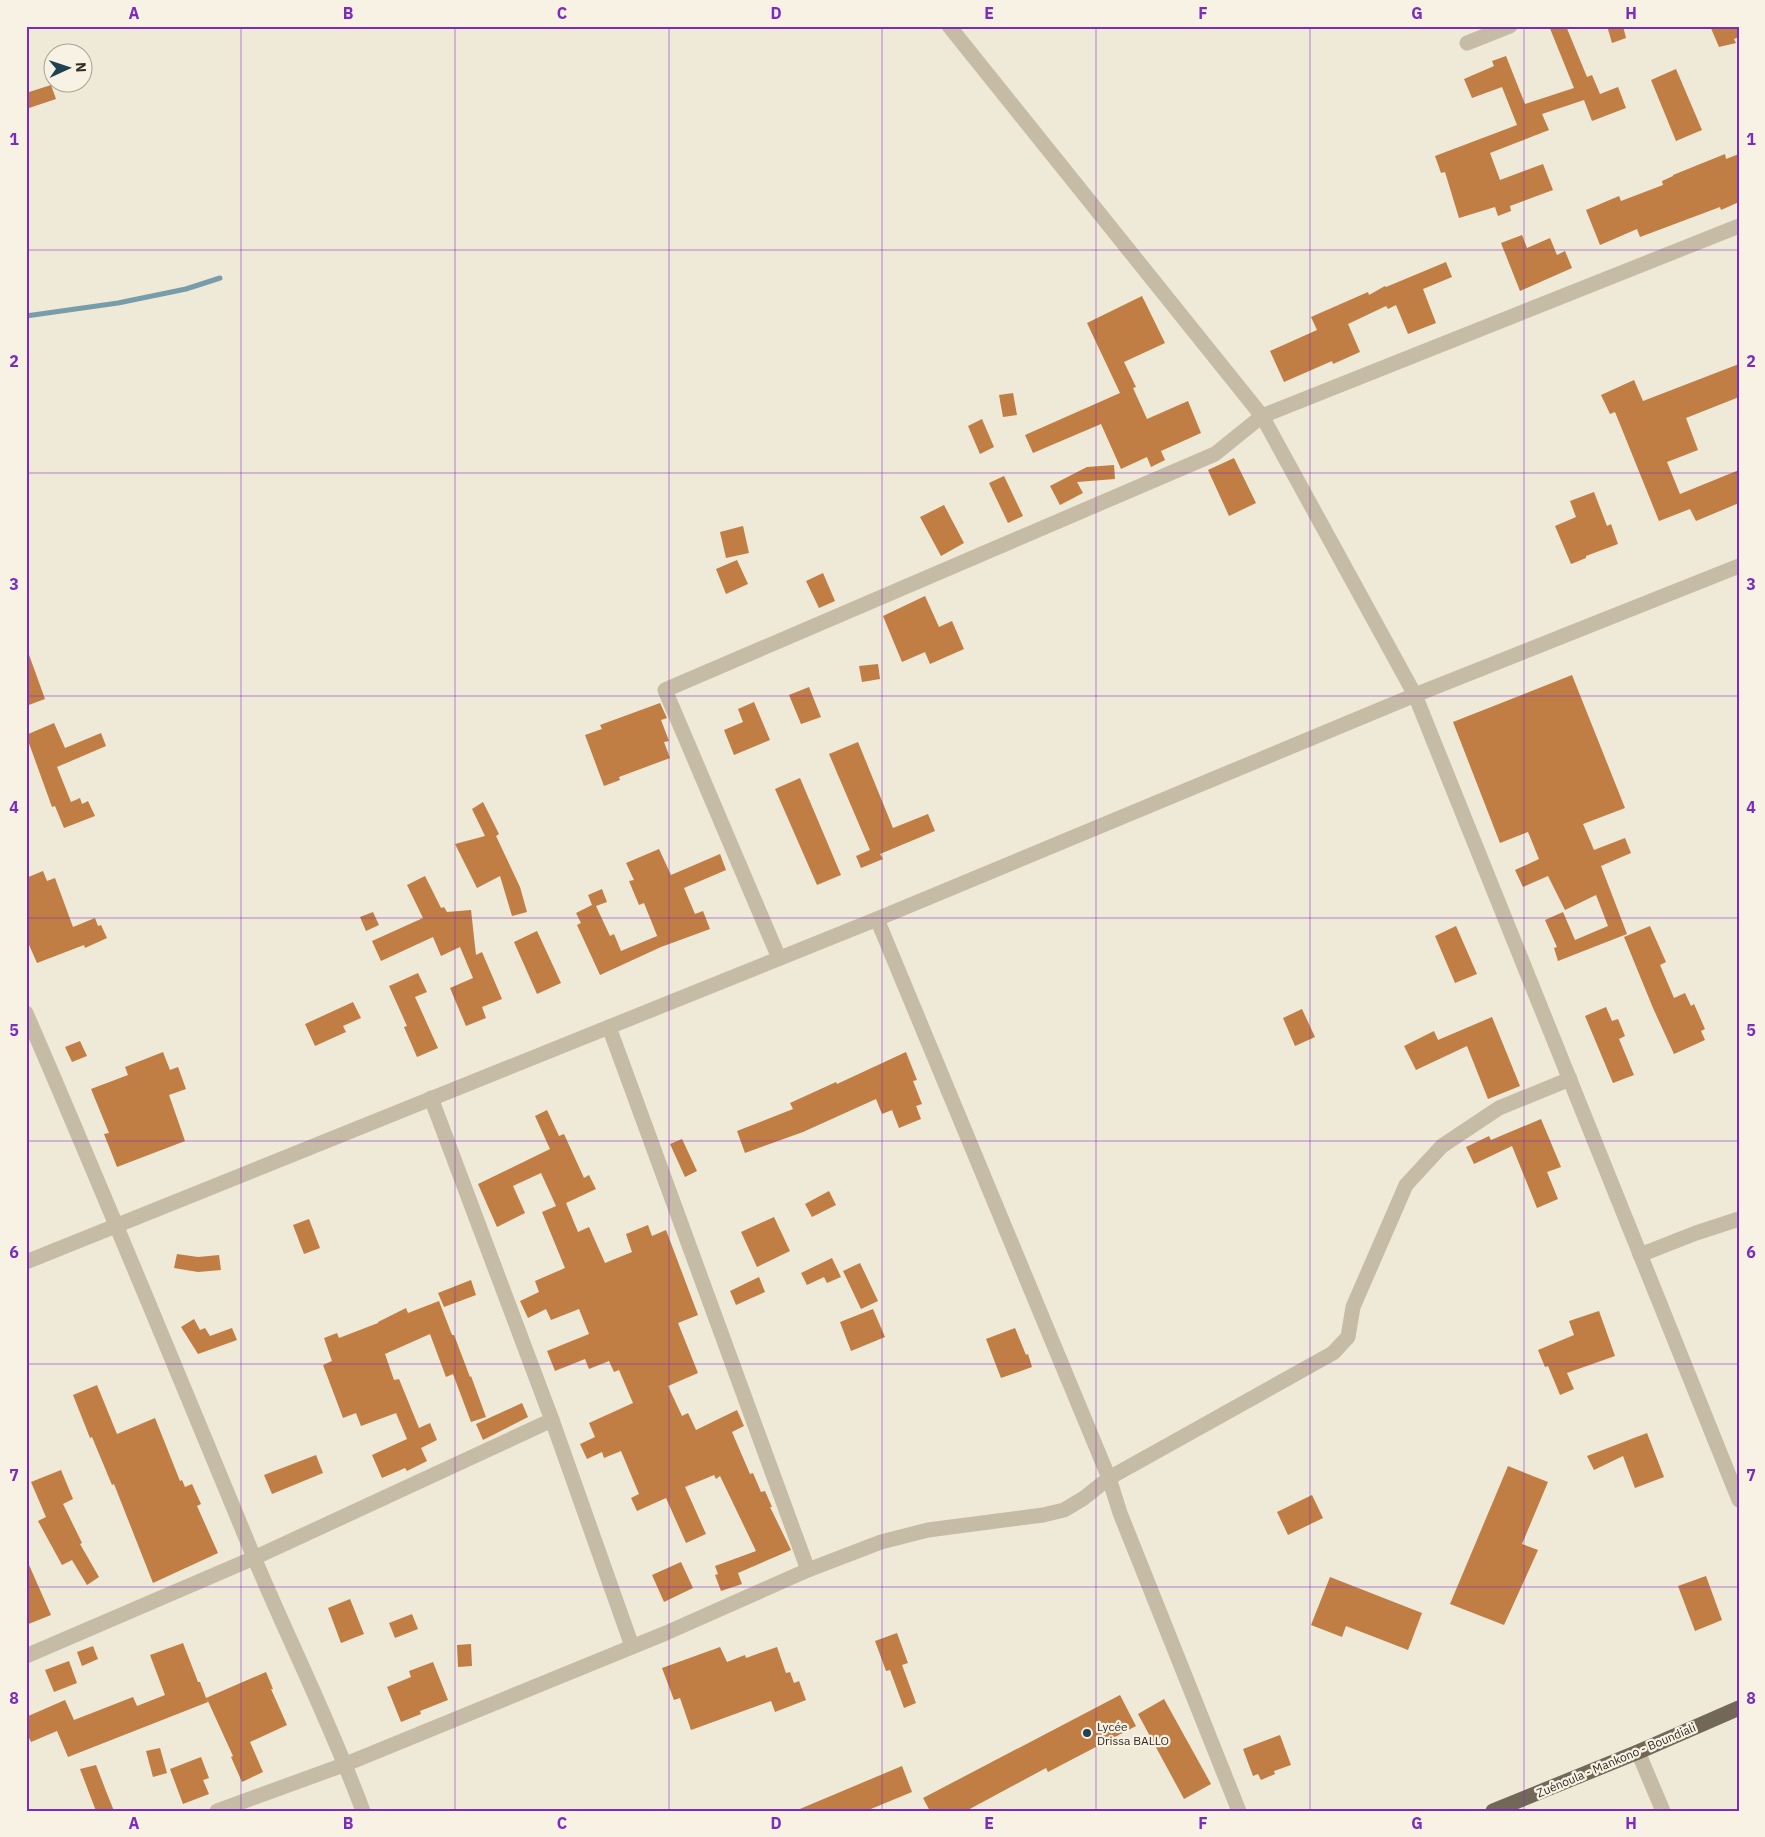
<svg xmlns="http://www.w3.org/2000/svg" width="1765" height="1837" font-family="'IBM Plex Sans',sans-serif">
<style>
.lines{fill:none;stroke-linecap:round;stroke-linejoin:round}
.stream{stroke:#779dab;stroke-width:5}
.building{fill:#c07d44}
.minor{stroke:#c6bba4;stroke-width:15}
.major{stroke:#736757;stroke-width:15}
.grid{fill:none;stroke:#7b2cbf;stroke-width:1;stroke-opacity:0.55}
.poi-dot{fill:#1d4251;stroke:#f7f2e3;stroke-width:2}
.labels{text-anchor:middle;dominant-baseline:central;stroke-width:4.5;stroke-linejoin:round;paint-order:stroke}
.poi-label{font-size:12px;fill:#322c25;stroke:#f7f2e3;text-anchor:start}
.street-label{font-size:12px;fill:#322c25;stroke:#f7f2e3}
.neatline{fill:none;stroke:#7b2cbf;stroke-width:2}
.grid-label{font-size:16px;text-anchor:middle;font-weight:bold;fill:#7b2cbf}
</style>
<rect width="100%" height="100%" fill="#efe9d7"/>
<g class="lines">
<!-- stream -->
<polyline class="stream" points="26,316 118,303 186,289 220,278"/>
</g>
<!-- building -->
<g class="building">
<polygon points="1549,26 1566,26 1587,77 1592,75 1600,94 1618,87 1626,108 1592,121 1584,100 1542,114 1549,130 1490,153 1500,180 1543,164 1553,190 1510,206 1511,211 1498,216 1495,207 1459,218 1445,172 1441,173 1435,156 1517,125 1502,87 1472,98 1464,79 1494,66 1492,61 1506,56 1525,104 1574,88"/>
<polygon points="1607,26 1623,26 1626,38 1612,43"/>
<polygon points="1710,26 1739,26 1739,37 1734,39 1736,43 1719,47"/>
<polygon points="1676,69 1702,130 1676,141 1651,80"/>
<polygon points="51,85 56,99 26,109 26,93"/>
<polygon points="1725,154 1726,159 1739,154 1739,202 1721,210 1720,207 1640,237 1637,229 1600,245 1586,210 1619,196 1621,201 1663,185 1662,181 1673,176 1673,175"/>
<polygon points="1522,235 1527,248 1550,238 1557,255 1565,251 1572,268 1520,291 1501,243"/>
<polygon points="1446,262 1452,277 1423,289 1436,323 1408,334 1396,305 1388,309 1386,306 1348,324 1360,352 1333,364 1332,361 1284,382 1270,351 1317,330 1311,317 1368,292 1369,295 1385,286 1386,287"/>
<polygon points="1142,296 1165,343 1124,362 1136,387 1133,388 1147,419 1188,401 1201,433 1161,451 1165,460 1151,467 1147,457 1121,469 1101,424 1033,453 1025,435 1120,393 1087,323"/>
<polygon points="1739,364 1739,397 1686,418 1698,450 1667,462 1680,494 1739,470 1739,503 1696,521 1690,509 1659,521 1615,412 1610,414 1601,395 1634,380 1643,401"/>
<polygon points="1013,393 1017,415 1003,417 999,395"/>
<polygon points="982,419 994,447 980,454 968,426"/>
<polygon points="1234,458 1256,503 1229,516 1208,470"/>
<polygon points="1114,465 1115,479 1077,482 1083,493 1060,505 1050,486 1087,467"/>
<polygon points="1004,476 1023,516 1008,523 989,483"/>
<polygon points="1594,492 1607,526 1611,524 1618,544 1586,556 1586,558 1571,564 1555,526 1576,517 1570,501"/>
<polygon points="944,505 964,543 941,556 920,517"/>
<polygon points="743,526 749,553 726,558 720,532"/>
<polygon points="737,560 748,584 726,594 716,569"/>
<polygon points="823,573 835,601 819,608 806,581"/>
<polygon points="925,596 939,627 952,621 964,649 930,664 925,652 902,662 883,616"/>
<polygon points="28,652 45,699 26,706 26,653"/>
<polygon points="878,664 880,679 862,682 859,666"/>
<polygon points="1572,675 1625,808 1583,824 1594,850 1625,838 1631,853 1601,866 1627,934 1558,961 1554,948 1557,947 1545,920 1563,912 1575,940 1608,926 1596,895 1565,910 1548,876 1523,887 1515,870 1539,859 1528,832 1500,843 1453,722"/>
<polygon points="809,687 821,717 801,724 789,695"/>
<polygon points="754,702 770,740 734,755 724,730 743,722 738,709"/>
<polygon points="660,703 667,718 661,720 669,741 664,742 670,758 619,777 620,780 604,786 585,735 602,729 600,725"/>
<polygon points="54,723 65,748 101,733 106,746 57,767 71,802 80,798 82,804 88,801 95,816 64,828 55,806 52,807 26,735"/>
<polygon points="858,742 893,828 928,814 935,831 880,854 883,859 861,868 856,856 870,850 829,754"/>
<polygon points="800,778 841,875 817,885 775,789"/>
<polygon points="483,802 499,834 496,836 520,887 527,912 512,916 500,876 477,888 455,844 485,836 472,809"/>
<polygon points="659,849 671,875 720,854 726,870 684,888 695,914 703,911 710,929 661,947 600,975 577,925 581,923 576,913 592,905 588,895 602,889 607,902 596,906 610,936 614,934 621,951 657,936 660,943 644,903 639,905 629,881 634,880 626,863"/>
<polygon points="43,871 47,881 55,878 73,927 95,918 98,926 101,925 107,938 85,948 84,945 37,963 26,938 26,878"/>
<polygon points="425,876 441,908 444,907 447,912 471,910 476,955 482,952 502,999 482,1007 486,1018 466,1026 450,988 473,978 460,947 441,956 433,937 381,961 372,941 423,918 407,885"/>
<polygon points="373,912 379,925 366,931 360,917"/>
<polygon points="1456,926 1477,974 1455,983 1435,936"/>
<polygon points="1650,926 1666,962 1660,965 1674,998 1685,993 1691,1006 1694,1004 1705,1029 1701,1031 1705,1040 1674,1054 1653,1008 1624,937"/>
<polygon points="537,931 561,983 537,994 514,942"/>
<polygon points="418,973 427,992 415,997 438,1048 417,1057 404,1027 407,1026 389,986"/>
<polygon points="353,1002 361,1018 343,1026 346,1032 315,1046 305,1024"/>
<polygon points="1606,1007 1612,1021 1618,1019 1625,1036 1619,1039 1634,1075 1613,1083 1585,1016"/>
<polygon points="1302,1009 1315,1037 1295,1046 1283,1018"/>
<polygon points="1492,1017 1520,1086 1488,1099 1467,1046 1416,1070 1404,1046 1434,1031 1438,1040"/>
<polygon points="80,1041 87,1056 72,1062 65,1047"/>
<polygon points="163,1052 170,1070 178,1067 186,1089 169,1095 185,1141 117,1167 104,1134 109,1133 91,1089 128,1075 125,1067"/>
<polygon points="906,1052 917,1080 913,1081 922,1104 916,1106 921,1119 899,1128 892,1110 882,1114 876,1099 803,1132 745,1153 737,1131 793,1109 790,1103 836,1082 837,1084"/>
<polygon points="547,1110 559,1136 564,1134 584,1178 589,1175 596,1189 566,1203 578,1232 589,1227 605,1263 632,1252 626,1234 648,1225 652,1236 666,1230 698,1315 678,1323 698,1373 668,1386 682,1416 688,1413 696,1430 737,1410 744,1426 732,1432 750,1474 753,1473 761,1492 765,1491 772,1507 770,1507 791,1550 738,1573 742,1584 721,1591 715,1575 718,1574 715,1566 756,1551 720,1476 716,1479 714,1475 685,1487 706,1534 686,1543 666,1498 637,1511 631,1498 639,1494 621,1451 604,1458 602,1452 587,1459 580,1444 595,1437 589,1423 633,1403 619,1370 614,1372 609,1361 589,1369 585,1359 555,1371 547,1351 589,1334 579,1309 551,1320 546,1309 528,1318 520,1301 539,1292 535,1281 565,1268 542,1212 556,1206 541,1173 513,1186 525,1213 497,1227 478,1184 550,1149 535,1116"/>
<polygon points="1541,1119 1561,1167 1547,1172 1558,1199 1537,1208 1512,1146 1474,1164 1466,1147 1489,1136 1491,1140"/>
<polygon points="682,1139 697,1171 685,1177 670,1144"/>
<polygon points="829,1191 836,1205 812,1217 805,1204"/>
<polygon points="774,1217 790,1251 757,1267 741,1232"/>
<polygon points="309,1219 320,1248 304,1254 293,1225"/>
<polygon points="177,1254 198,1257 219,1255 221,1270 198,1272 174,1268"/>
<polygon points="832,1258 841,1277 827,1283 824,1277 807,1285 801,1273"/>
<polygon points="860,1263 878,1301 861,1309 843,1271"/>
<polygon points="759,1277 765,1292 736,1305 730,1291"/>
<polygon points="471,1280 476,1295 444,1307 438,1293"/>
<polygon points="439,1301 452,1335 454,1335 470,1377 471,1376 486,1417 471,1422 453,1374 446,1377 430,1334 385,1354 394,1380 399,1379 419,1428 430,1423 437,1440 421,1448 427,1461 407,1471 405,1468 382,1478 372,1455 407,1439 396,1413 361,1426 356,1413 343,1418 323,1365 332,1361 324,1338 337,1333 339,1338 378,1323 378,1322 406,1308 408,1313"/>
<polygon points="873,1309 885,1337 851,1351 840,1322"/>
<polygon points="1599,1311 1615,1356 1567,1373 1574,1389 1560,1395 1548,1366 1545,1367 1538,1350 1574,1335 1569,1321"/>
<polygon points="194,1319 200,1330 205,1328 210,1336 232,1328 237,1340 198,1354 181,1327"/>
<polygon points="1015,1328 1026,1355 1028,1354 1032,1367 1001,1378 986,1339"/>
<polygon points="97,1385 117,1434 155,1418 180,1481 182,1480 185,1487 192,1484 201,1504 197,1506 218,1553 153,1583 114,1484 112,1485 92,1437 90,1438 73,1395"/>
<polygon points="522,1403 528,1417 483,1440 476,1424"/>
<polygon points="1647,1433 1664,1477 1635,1488 1623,1456 1594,1470 1587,1456"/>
<polygon points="316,1455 323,1473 272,1494 264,1475"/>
<polygon points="1508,1466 1548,1482 1522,1544 1538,1550 1504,1625 1450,1604"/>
<polygon points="61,1470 73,1499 63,1504 82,1543 80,1544 99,1577 87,1585 72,1560 62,1565 38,1521 46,1517 31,1482"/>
<polygon points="1312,1495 1323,1518 1288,1535 1277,1512"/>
<polygon points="26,1558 51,1615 26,1625"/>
<polygon points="681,1562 693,1588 664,1602 652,1575"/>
<polygon points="1706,1576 1722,1620 1695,1631 1678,1586"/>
<polygon points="1330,1577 1422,1613 1408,1650 1346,1626 1342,1637 1311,1625"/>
<polygon points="350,1599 364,1634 341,1643 328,1608"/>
<polygon points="412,1614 418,1629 395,1638 389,1623"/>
<polygon points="897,1633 908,1663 902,1665 916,1703 904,1708 890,1670 886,1671 875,1641"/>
<polygon points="183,1643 198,1682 200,1682 206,1698 266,1672 273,1689 271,1689 287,1725 250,1742 263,1772 242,1782 231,1757 233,1756 207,1699 208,1702 68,1757 57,1731 31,1742 26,1731 26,1717 65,1700 74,1720 133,1697 137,1706 165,1695 150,1655"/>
<polygon points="471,1644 472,1666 458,1667 457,1645"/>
<polygon points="93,1646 98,1659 82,1666 77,1652"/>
<polygon points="720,1647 727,1662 745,1655 746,1658 777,1647 786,1673 790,1672 794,1683 799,1681 806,1700 775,1712 771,1701 691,1730 680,1698 674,1700 662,1668"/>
<polygon points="69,1661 77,1683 54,1692 45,1670"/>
<polygon points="433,1662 448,1700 420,1711 421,1714 401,1722 387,1687 411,1677 409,1671"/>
<polygon points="1120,1695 1136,1726 1048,1772 1046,1768 966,1811 930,1811 923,1798"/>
<polygon points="1164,1699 1211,1784 1184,1799 1138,1714"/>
<polygon points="1280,1735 1291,1765 1274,1771 1275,1774 1261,1780 1258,1774 1253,1776 1243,1749"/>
<polygon points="160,1748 167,1773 153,1777 146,1751"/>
<polygon points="201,1757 209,1778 203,1780 209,1794 183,1804 170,1769"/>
<polygon points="96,1765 106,1791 114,1811 96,1811 80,1769"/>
<polygon points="902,1766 912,1792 866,1811 795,1811"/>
</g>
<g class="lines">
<!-- minor -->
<g class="minor">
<polyline points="949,26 1262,416 1415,695 1739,1500"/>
<polyline points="1467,43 1510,26"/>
<polyline points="877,919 1109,1478 1120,1513 1239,1811"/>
<polyline points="779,958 665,690 1215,454 1262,416 1739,226"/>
<path d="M 26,1013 C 104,1193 178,1374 253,1555 C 289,1641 331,1724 363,1811"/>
<polyline points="609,1027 808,1570"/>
<polyline points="431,1098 552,1420 632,1646"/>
<polyline points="1640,1255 1696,1233 1739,1219"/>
<polyline points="26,1262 877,919 1415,695 1739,566"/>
<polyline points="26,1656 254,1558 552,1420"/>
<polyline points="1638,1752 1663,1811"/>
<polyline points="217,1811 346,1764 666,1633 808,1570 881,1542 928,1530 1043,1515 1064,1510 1084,1498 1109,1478 1333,1353 1348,1337 1353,1307 1406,1185 1442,1146 1499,1108 1570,1079"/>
</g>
<!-- major -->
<polyline class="major" points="1493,1811 1638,1752 1739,1708"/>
</g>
<!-- grid -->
<path class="grid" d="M 241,26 L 241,1811M 455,26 L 455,1811M 669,26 L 669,1811M 882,26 L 882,1811M 1096,26 L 1096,1811M 1310,26 L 1310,1811M 1524,26 L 1524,1811M 26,250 L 1739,250M 26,473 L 1739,473M 26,696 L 1739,696M 26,918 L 1739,918M 26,1141 L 1739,1141M 26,1364 L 1739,1364M 26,1587 L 1739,1587"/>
<!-- markers -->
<circle class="poi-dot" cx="1087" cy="1733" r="5"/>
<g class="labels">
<!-- poi labels -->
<g class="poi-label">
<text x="1097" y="1726">Lycée<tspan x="1097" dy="14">Drissa BALLO</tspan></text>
</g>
<!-- street labels -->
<g class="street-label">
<text transform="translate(1616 1760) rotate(-23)">Zuénoula - Mankono - Boundiali</text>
</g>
</g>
<!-- border -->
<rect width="1765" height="1837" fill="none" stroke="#f7f2e3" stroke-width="55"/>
<!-- north arrow -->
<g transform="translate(68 68) rotate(87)"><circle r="24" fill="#f7f2e3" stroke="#a8a397"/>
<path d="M0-4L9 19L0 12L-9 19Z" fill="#1d4251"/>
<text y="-8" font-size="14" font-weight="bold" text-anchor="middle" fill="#322c25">N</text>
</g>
<rect x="28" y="28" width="1710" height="1782" class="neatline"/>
<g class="grid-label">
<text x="134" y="19">A</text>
<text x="348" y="19">B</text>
<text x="562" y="19">C</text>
<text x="776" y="19">D</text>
<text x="989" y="19">E</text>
<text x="1203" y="19">F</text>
<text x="1417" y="19">G</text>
<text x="1631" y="19">H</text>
<text x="14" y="145">1</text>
<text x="1751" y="145">1</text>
<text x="14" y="367">2</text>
<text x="1751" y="367">2</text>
<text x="14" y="590">3</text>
<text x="1751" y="590">3</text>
<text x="14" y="813">4</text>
<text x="1751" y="813">4</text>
<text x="14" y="1036">5</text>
<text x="1751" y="1036">5</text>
<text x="14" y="1258">6</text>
<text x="1751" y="1258">6</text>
<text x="14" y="1481">7</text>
<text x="1751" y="1481">7</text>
<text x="14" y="1704">8</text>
<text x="1751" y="1704">8</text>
<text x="134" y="1829">A</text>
<text x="348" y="1829">B</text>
<text x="562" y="1829">C</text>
<text x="776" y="1829">D</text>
<text x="989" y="1829">E</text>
<text x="1203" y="1829">F</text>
<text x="1417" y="1829">G</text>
<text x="1631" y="1829">H</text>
</g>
</svg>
